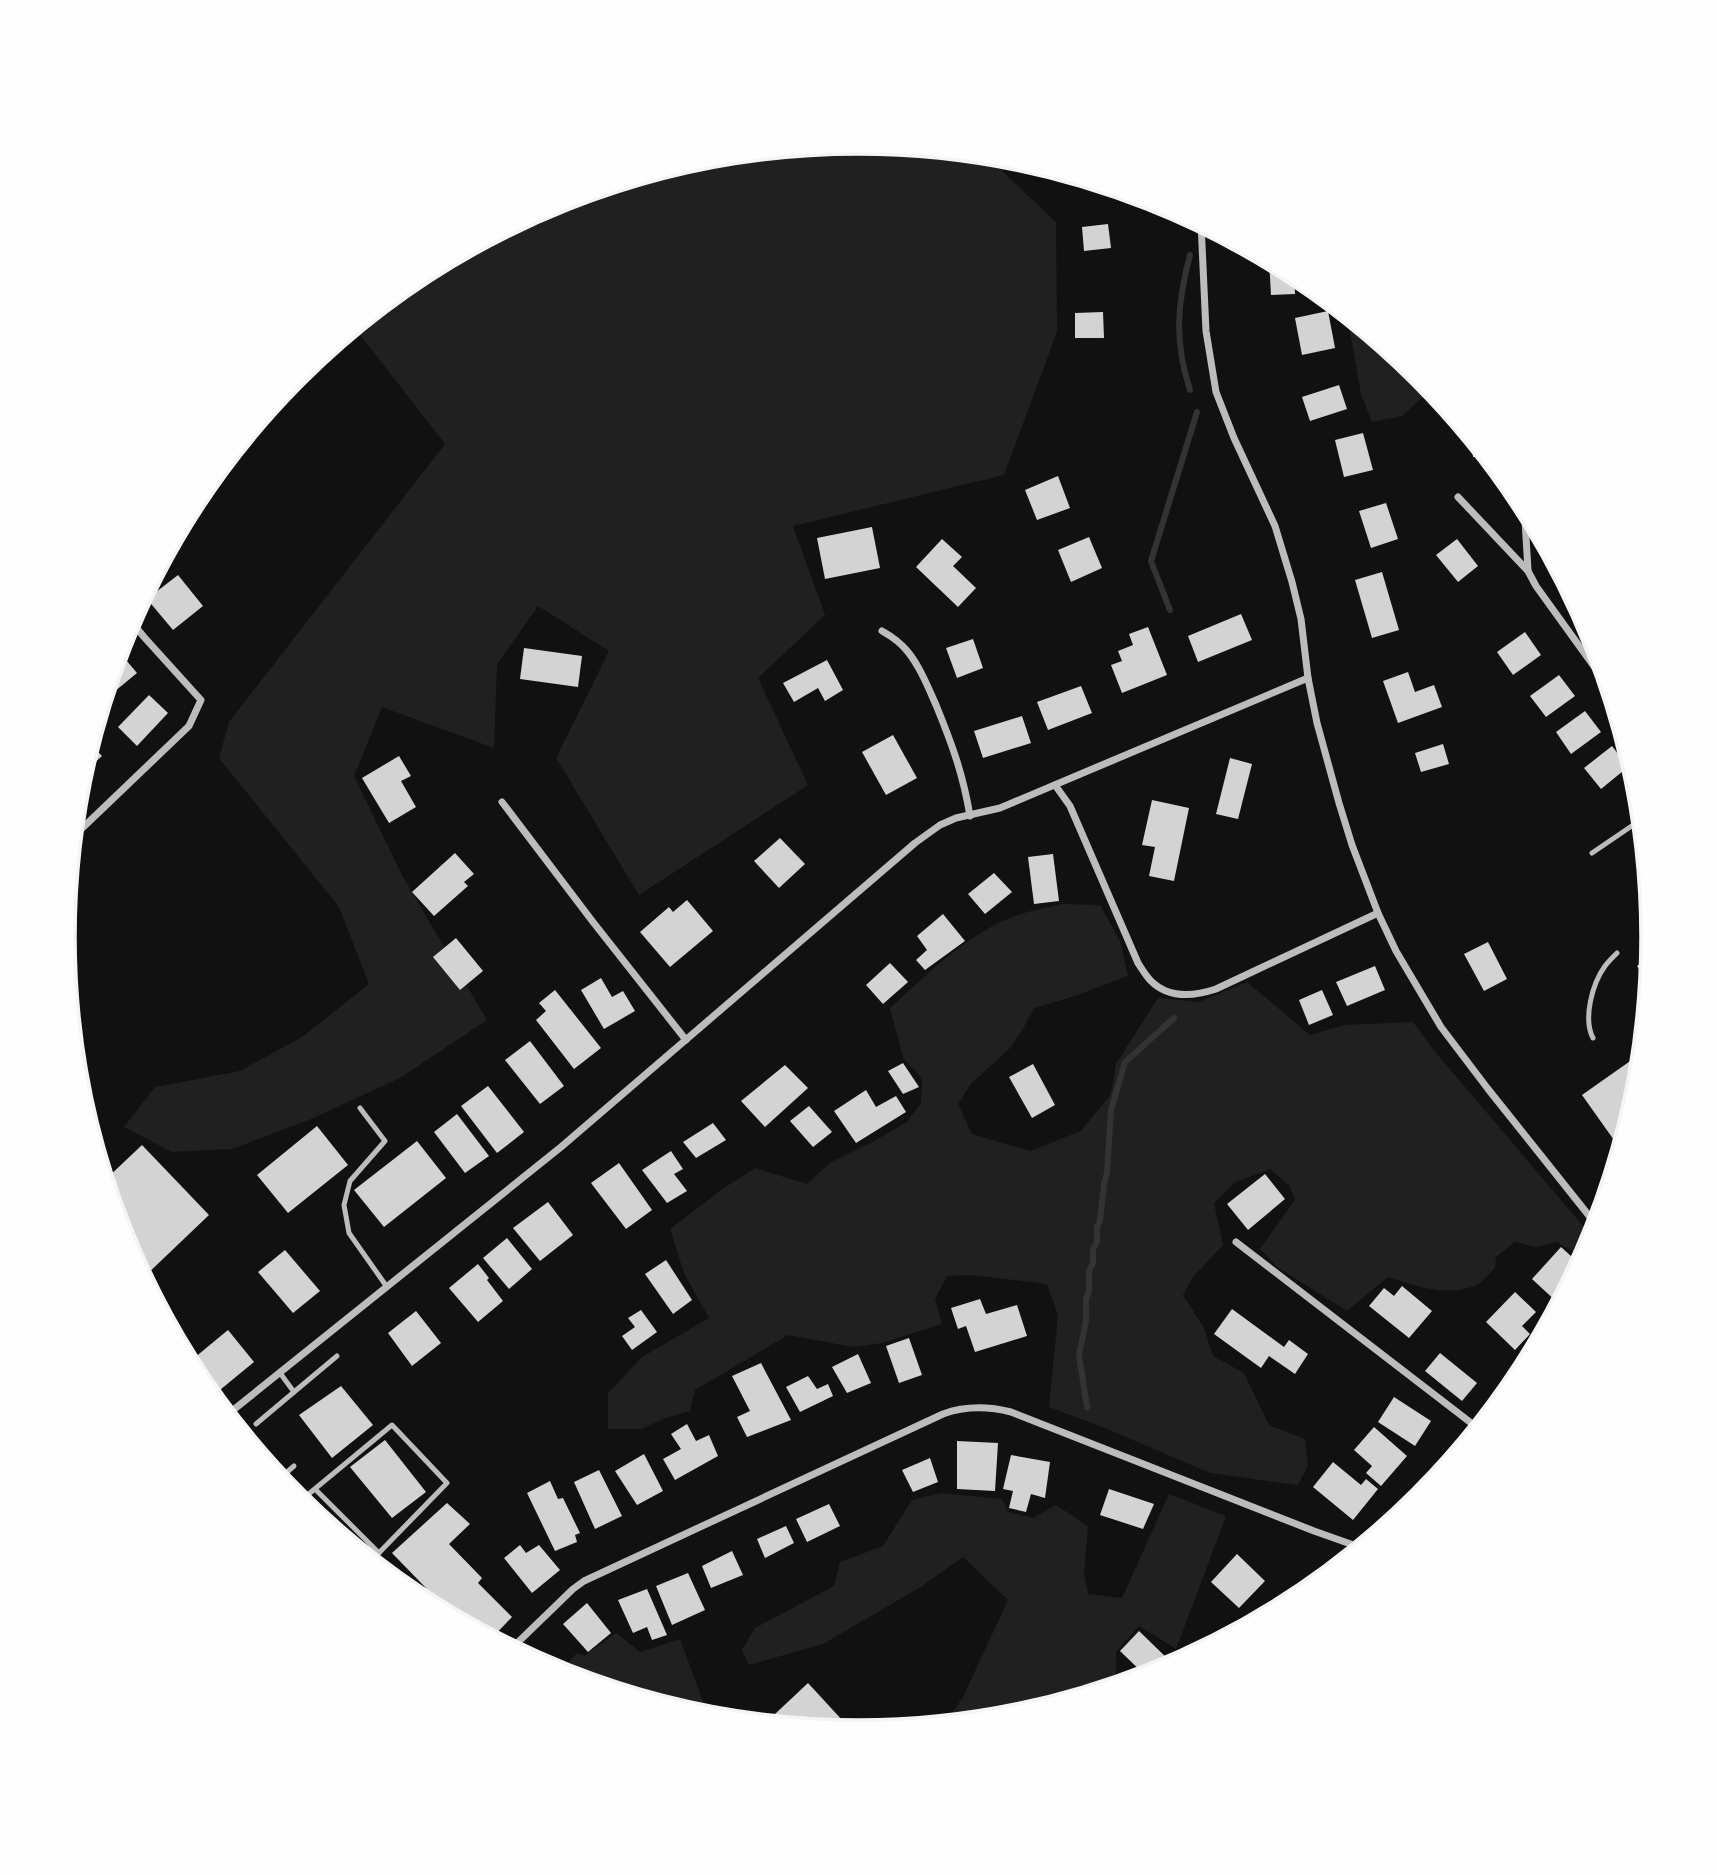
<svg xmlns="http://www.w3.org/2000/svg" width="1717" height="1875" font-family="Overpass,sans-serif">
<style>
.green{fill:#202020}
.lines{fill:none;stroke-linecap:round;stroke-linejoin:round}
.stream{stroke:#333;stroke-width:6}
.building{fill:#d3d3d3}
.service{stroke:#bcbcbc;stroke-width:5}
.minor{stroke:#bcbcbc;stroke-width:7}
.rim{fill:none;stroke:#f5f5f5;stroke-width:3.5}
</style>
<rect width="100%" height="100%" fill="#111"/>
<!-- green -->
<g class="green">
<polygon points="859,142 984,154 1056,222 1057,332 1004,475 793,526 825,615 758,678 808,785 639,895 556,758 609,651 538,606 497,664 494,748 382,707 354,776 402,875 487,1020 400,1078 309,1120 232,1149 172,1152 124,1127 155,1087 240,1071 302,1037 369,984 339,907 219,758 229,722 445,444 354,327 417,276 554,202 704,157"/>
<polygon points="1347,314 1421,375 1427,382 1425,395 1402,416 1372,422 1361,394"/>
<path d="M 1061,904 L 1100,905 L 1120,941 L 1128,976 L 1072,997 L 1034,1008 L 1024,1027 L 1010,1048 L 971,1084 L 958,1104 L 972,1134 L 1030,1151 L 1081,1131 L 1111,1094 L 1116,1064 L 1158,998 L 1199,1002 L 1247,982 L 1310,1035 L 1345,1025 L 1413,1022 L 1437,1054 L 1594,1239 L 1584,1259 L 1557,1242 L 1536,1247 L 1515,1242 L 1496,1257 L 1495,1268 C 1489,1274 1482,1283 1474,1286 C 1445,1297 1416,1286 1388,1277 L 1347,1311 L 1277,1267 L 1260,1249 L 1295,1200 L 1289,1185 L 1270,1169 L 1234,1183 L 1214,1203 L 1223,1245 L 1192,1278 L 1183,1295 L 1204,1328 L 1213,1356 L 1244,1373 L 1269,1425 L 1305,1439 L 1308,1466 L 1298,1485 L 1210,1473 L 1105,1428 L 1049,1407 L 1058,1315 L 1047,1284 L 972,1275 L 947,1276 L 935,1299 L 942,1324 L 882,1343 L 853,1347 L 788,1335 L 695,1390 L 690,1411 L 666,1418 L 641,1429 L 608,1429 L 608,1393 L 642,1357 L 709,1318 L 684,1273 L 670,1229 L 724,1188 L 755,1168 L 807,1184 L 831,1162 L 871,1143 L 907,1122 L 921,1103 L 922,1078 L 903,1058 L 890,1008 C 928,974 968,932 1018,915 C 1032,910 1047,908 1061,904 Z"/>
<polygon points="941,1493 1002,1499 1008,1512 1033,1518 1056,1505 1088,1526 1084,1573 1088,1594 1122,1598 1169,1494 1226,1516 1176,1649 1139,1626 1116,1652 1116,1687 1013,1718 944,1725 963,1697 1008,1600 963,1557 919,1588 823,1644 749,1665 742,1650 755,1628 834,1586 840,1562 883,1546 912,1500"/>
<polygon points="616,1633 640,1652 680,1639 705,1707 716,1719 703,1718 639,1698 632,1692 628,1695 561,1674 563,1668 577,1653 584,1656"/>
</g>
<g class="lines">
<!-- stream -->
<g class="stream">
<path d="M 1190,255 C 1177,304 1174,341 1190,390"/>
<polyline points="1170,610 1151,561 1197,412"/>
<polyline points="1087,1407 1079,1355 1086,1321 1086,1299 1089,1292 1089,1271 1093,1263 1093,1249 1097,1242 1097,1227 1100,1220 1104,1184 1107,1173 1111,1110 1125,1062 1174,1018"/>
</g>
</g>
<!-- building -->
<g class="building">
<polygon points="1108,224 1111,248 1084,251 1082,227"/>
<polygon points="1269,259 1294,273 1295,294 1271,295"/>
<polygon points="1328,311 1335,348 1302,355 1295,318"/>
<polygon points="1103,312 1104,338 1075,338 1075,313"/>
<polygon points="1339,385 1347,409 1310,421 1302,397"/>
<polygon points="1363,433 1373,470 1344,477 1335,440"/>
<polygon points="1472,438 1481,448 1488,457 1473,457"/>
<polygon points="1058,476 1070,508 1037,520 1025,490"/>
<polygon points="1386,503 1398,539 1371,548 1359,511"/>
<polygon points="872,527 880,568 825,579 817,538"/>
<polygon points="1089,537 1102,568 1071,582 1058,550"/>
<polygon points="942,539 962,557 953,566 976,588 958,607 916,567"/>
<polygon points="1457,539 1478,566 1458,582 1436,555"/>
<polygon points="1382,572 1399,630 1372,638 1355,580"/>
<polygon points="178,575 203,606 173,630 147,599"/>
<polygon points="1241,614 1252,640 1198,662 1188,636"/>
<polygon points="1148,627 1167,675 1122,693 1111,665 1122,661 1118,651 1133,645 1129,634"/>
<polygon points="1525,632 1541,655 1513,675 1497,652"/>
<polygon points="973,639 983,668 957,678 946,648"/>
<polygon points="524,648 582,656 578,687 520,679"/>
<polygon points="120,653 137,673 103,701 117,656"/>
<polygon points="827,660 843,690 825,701 818,688 794,702 783,683"/>
<polygon points="1408,672 1415,692 1434,685 1442,707 1398,723 1383,681"/>
<polygon points="1559,675 1575,696 1546,717 1530,696"/>
<polygon points="1081,686 1092,713 1048,730 1037,702"/>
<polygon points="149,695 168,713 137,746 118,727"/>
<polygon points="1585,711 1601,732 1571,754 1556,732"/>
<polygon points="1022,716 1031,743 983,758 974,731"/>
<polygon points="893,735 917,778 886,795 862,752"/>
<polygon points="90,744 102,756 88,769 84,764"/>
<polygon points="1443,744 1449,764 1421,772 1415,753"/>
<polygon points="1612,746 1628,767 1601,789 1584,768"/>
<polygon points="399,756 411,776 401,781 416,807 389,823 362,778"/>
<polygon points="1230,758 1252,764 1238,819 1216,814"/>
<polygon points="1152,800 1189,808 1174,881 1149,876 1155,847 1142,845"/>
<polygon points="780,838 805,864 779,888 754,861"/>
<polygon points="455,853 474,874 464,882 468,886 434,916 412,892"/>
<polygon points="1053,854 1059,901 1034,904 1028,857"/>
<polygon points="994,873 1012,892 985,914 968,894"/>
<polygon points="687,900 713,931 670,967 640,932 669,907 673,912"/>
<polygon points="943,914 965,941 925,970 916,960 927,950 917,936"/>
<polygon points="456,938 483,971 460,990 433,957"/>
<polygon points="1488,942 1507,979 1484,991 1464,954"/>
<polygon points="1652,955 1649,984 1637,966"/>
<polygon points="890,963 908,982 883,1004 866,985"/>
<polygon points="1375,966 1385,990 1347,1006 1336,982"/>
<polygon points="601,978 612,997 623,991 635,1011 604,1029 581,990"/>
<polygon points="555,990 601,1048 574,1069 536,1020 546,1011 539,1003"/>
<polygon points="1322,990 1333,1015 1309,1025 1299,1000"/>
<polygon points="530,1041 564,1086 540,1104 505,1060"/>
<polygon points="1643,1052 1639,1093 1621,1150 1582,1095"/>
<polygon points="903,1063 919,1087 903,1094 888,1071"/>
<polygon points="1033,1064 1055,1105 1032,1118 1009,1077"/>
<polygon points="785,1065 808,1088 765,1127 741,1101"/>
<polygon points="488,1086 524,1132 497,1153 461,1106"/>
<polygon points="866,1090 876,1107 896,1096 906,1112 856,1143 834,1111"/>
<polygon points="809,1106 832,1132 813,1147 790,1121"/>
<polygon points="457,1114 489,1156 465,1173 434,1132"/>
<polygon points="713,1123 726,1140 696,1158 683,1142"/>
<polygon points="317,1126 348,1165 288,1213 257,1175"/>
<polygon points="417,1141 446,1178 384,1227 354,1190"/>
<polygon points="142,1145 209,1215 143,1278 123,1242 105,1180"/>
<polygon points="671,1151 683,1169 674,1174 687,1191 667,1203 642,1170"/>
<polygon points="619,1163 652,1210 626,1229 591,1183"/>
<polygon points="1265,1174 1285,1199 1248,1230 1227,1204"/>
<polygon points="548,1202 573,1235 540,1261 513,1228"/>
<polygon points="507,1238 532,1269 509,1289 483,1258"/>
<polygon points="1561,1247 1581,1265 1565,1295 1558,1303 1532,1279"/>
<polygon points="285,1250 320,1291 293,1313 258,1272"/>
<polygon points="666,1260 692,1300 673,1314 645,1274"/>
<polygon points="478,1264 489,1278 487,1280 503,1301 478,1322 449,1288"/>
<polygon points="1402,1286 1432,1311 1409,1338 1369,1306 1384,1288 1394,1296"/>
<polygon points="1515,1292 1536,1312 1522,1326 1530,1334 1515,1350 1486,1322"/>
<polygon points="980,1299 986,1314 1017,1305 1027,1336 975,1352 966,1326 958,1329 951,1308"/>
<polygon points="1232,1309 1284,1347 1289,1340 1308,1354 1295,1374 1269,1356 1261,1368 1214,1334"/>
<polygon points="641,1310 657,1332 632,1350 622,1336 635,1327 628,1318"/>
<polygon points="416,1311 441,1343 412,1366 388,1333"/>
<polygon points="228,1330 254,1362 215,1394 188,1363"/>
<polygon points="909,1338 922,1375 899,1383 886,1346"/>
<polygon points="1440,1353 1477,1383 1462,1401 1425,1371"/>
<polygon points="858,1354 871,1383 847,1393 832,1367"/>
<polygon points="761,1363 791,1420 747,1437 737,1417 750,1411 732,1376"/>
<polygon points="808,1376 817,1389 828,1384 833,1396 800,1412 786,1387"/>
<polygon points="341,1386 373,1425 332,1458 299,1415"/>
<polygon points="1394,1397 1431,1421 1415,1446 1378,1422"/>
<polygon points="687,1424 696,1441 709,1435 718,1456 675,1480 663,1459 681,1449 671,1434"/>
<polygon points="1374,1427 1407,1456 1381,1486 1366,1473 1372,1466 1354,1450"/>
<polygon points="385,1440 426,1492 392,1518 350,1467"/>
<polygon points="957,1441 998,1443 995,1491 957,1489"/>
<polygon points="644,1454 663,1491 637,1505 615,1471"/>
<polygon points="1011,1455 1050,1462 1045,1498 1031,1494 1026,1512 1009,1508 1013,1491 1003,1489"/>
<polygon points="930,1458 938,1482 913,1492 902,1470"/>
<polygon points="1333,1462 1361,1485 1366,1479 1378,1489 1353,1520 1313,1487"/>
<polygon points="599,1470 622,1516 595,1529 574,1482"/>
<polygon points="550,1481 558,1499 563,1498 580,1533 575,1535 577,1542 555,1551 527,1493"/>
<polygon points="1109,1489 1154,1504 1143,1529 1100,1515"/>
<polygon points="447,1503 470,1524 449,1544 482,1578 478,1583 512,1617 491,1639 457,1620 392,1553"/>
<polygon points="829,1504 840,1526 807,1542 796,1519"/>
<polygon points="786,1526 794,1543 765,1558 757,1539"/>
<polygon points="520,1545 526,1553 539,1545 560,1570 532,1593 504,1558"/>
<polygon points="732,1551 743,1575 711,1588 702,1566"/>
<polygon points="1237,1554 1265,1581 1239,1608 1211,1582"/>
<polygon points="688,1573 705,1610 672,1625 656,1586"/>
<polygon points="647,1589 667,1635 652,1640 647,1627 633,1633 618,1600"/>
<polygon points="587,1603 611,1633 588,1652 563,1624"/>
<polygon points="1139,1631 1170,1661 1158,1674 1147,1677 1120,1651"/>
<polygon points="808,1683 854,1733 786,1726 775,1714"/>
</g>
<g class="lines">
<!-- service -->
<g class="service">
<polyline points="1592,853 1642,819"/>
<path d="M 1593,1038 C 1583,1019 1592,984 1605,966 C 1608,962 1613,957 1617,953"/>
<polyline points="360,1108 385,1141 350,1181 344,1205 349,1233 387,1287"/>
<polyline points="294,1392 337,1356"/>
<polyline points="256,1424 294,1392 280,1373"/>
<polyline points="279,1479 294,1466"/>
<polyline points="315,1489 379,1553"/>
<polyline points="299,1502 392,1425 447,1483 371,1561"/>
</g>
<!-- minor -->
<g class="minor">
<polyline points="1201,223 1206,331 1216,392 1234,438 1275,526 1292,582 1301,619 1308,678 1317,723 1339,803 1352,845 1378,913 1396,951 1441,1027 1488,1089 1598,1227"/>
<polyline points="1458,497 1528,571 1536,586 1611,690"/>
<polyline points="1524,504 1528,570"/>
<path d="M 882,631 C 891,636 901,643 908,652 C 920,667 928,687 936,705 C 952,744 963,774 970,816"/>
<path d="M 1055,785 L 1070,806 L 1138,963 C 1142,969 1146,976 1151,981 C 1169,999 1195,996 1216,989 L 1378,913"/>
<polyline points="502,802 593,922 686,1040"/>
<polyline points="73,837 189,726 201,700 144,637 130,620"/>
<polyline points="1236,1242 1479,1429"/>
<polyline points="227,1415 561,1147 915,843 940,825 956,818 1000,808 1308,678"/>
<path d="M 511,1649 L 573,1589 L 584,1581 L 943,1414 C 965,1406 987,1406 1011,1412 L 1314,1531 L 1362,1548"/>
</g>
</g>
<!-- crop -->
<path d="M0 0H1717V1875H0ZM75 937a783 783 0 1 1 1566 0a783 783 0 1 1-1566 0Z" fill="#fefefe" fill-rule="evenodd"/>
<path class="rim" d="M75 937a783 783 0 1 1 1566 0a783 783 0 1 1-1566 0Z"/>
</svg>
